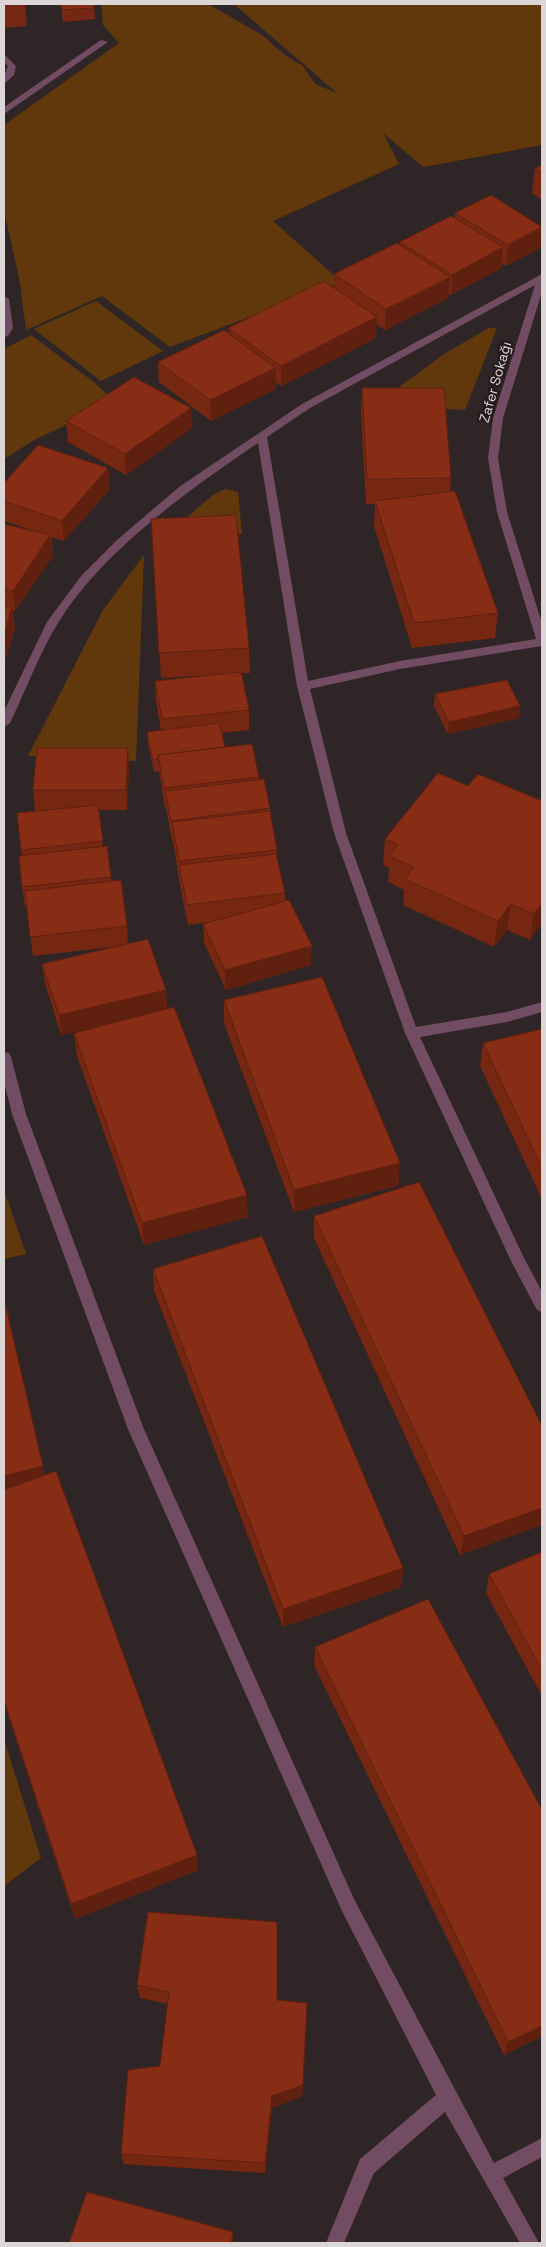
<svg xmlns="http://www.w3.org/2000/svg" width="546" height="2247" font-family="'Space Grotesk',sans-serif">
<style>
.green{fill:#61380c}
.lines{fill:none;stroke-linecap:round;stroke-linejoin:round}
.service{fill:#714c62;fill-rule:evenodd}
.minor{fill:#714c62;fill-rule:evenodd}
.wall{fill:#752712}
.shaded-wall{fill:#5f200f}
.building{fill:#882d15;stroke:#5f200f}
.labels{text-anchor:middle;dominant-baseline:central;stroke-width:5;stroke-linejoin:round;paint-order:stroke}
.far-street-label{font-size:14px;fill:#ddd6d7;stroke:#261b1d}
</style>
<rect width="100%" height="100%" fill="#302526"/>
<!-- green -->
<g class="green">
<polygon points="101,4 208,4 262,35 285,55 303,66 315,84 337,93 234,4 542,4 542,145 423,167 383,133 399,164 273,221 338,279 334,285 170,347 102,296 26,330 20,283 4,210 4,125 119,43 103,25"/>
<polygon points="96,301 163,351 101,381 34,329"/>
<polygon points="489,328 497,328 465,410 375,405 444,354"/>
<polygon points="31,335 95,383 115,402 34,440 4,459 4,349"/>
<polygon points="225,489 238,492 242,534 164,537 213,495"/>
<polygon points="144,555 136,761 28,756 103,610"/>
<polygon points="4,1190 26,1254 4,1259"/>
<polygon points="4,1739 41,1858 4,1886"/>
</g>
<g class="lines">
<!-- service -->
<g class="service">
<polygon points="101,40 108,42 4,114 4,107"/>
<polygon points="4,54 16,66 14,75 4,84 4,76 8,66 4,62"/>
<polygon points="4,296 9,299 13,328 8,336 4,337"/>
</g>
<!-- minor -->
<g class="minor">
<path d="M 542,274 L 542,292 L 503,418 L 498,458 L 507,512 L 542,623 L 542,646 L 400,669 L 310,689 L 346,833 L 416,1027 L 507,1012 L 542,1002 L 542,1012 L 507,1022 L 420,1037 L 524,1258 L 542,1292 L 542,1312 L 537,1310 L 511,1261 L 405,1033 L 334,833 L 297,686 L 258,443 C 188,491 103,550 58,623 C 39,654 26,690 10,723 L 4,727 L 4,711 L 47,622 L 81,576 L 117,540 L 179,487 L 302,404 ZM 535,285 L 493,418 L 488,458 L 497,512 L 536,639 L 400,661 L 308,681 L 267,437 L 310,408 Z"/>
<polygon points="4,1052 9,1053 11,1057 26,1114 144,1429 354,1899 494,2163 542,2138 542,2157 503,2178 539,2243 520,2243 445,2112 374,2173 344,2243 326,2243 360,2159 436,2095 342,1911 128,1429 12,1114 4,1082"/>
</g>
</g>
<!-- wall -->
<g class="wall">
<polygon points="4,4 25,4 27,26 4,28"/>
<polygon points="61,4 94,4 95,19 63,22"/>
<polygon points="542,165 542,200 532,193 535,168"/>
<polygon points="455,213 542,227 540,248 506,266 502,263 501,268 451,295 448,294 448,298 385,330 376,324 376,338 281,386 276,382 276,389 211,421 159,382 158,362 229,333 228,328 334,288 334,274 400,245 400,242 455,218"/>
<polygon points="362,388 451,478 450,492 498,613 495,638 412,648 374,526 375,504 366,504 361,413"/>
<polygon points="191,408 192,428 126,475 68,442 66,421"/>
<polygon points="108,468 110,489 64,541 51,537 53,556 15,611 13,610 15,628 4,664 4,524 34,531 4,521 4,501"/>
<polygon points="151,519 249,648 250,673 242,673 249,710 249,730 222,733 225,747 259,777 259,780 270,808 270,813 277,850 277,859 285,893 285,901 311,965 226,990 204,943 203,924 210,922 188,925 180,885 173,841 172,841 166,808 165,808 159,771 154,772 148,744 147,732 161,730 156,701 155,681 216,675 161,678"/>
<polygon points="435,694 520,706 519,718 448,734 434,706"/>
<polygon points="129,768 127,810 99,810 103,847 107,846 111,881 127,926 128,944 166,990 167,1009 248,1217 144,1245 77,1056 74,1033 141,1016 61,1035 45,983 42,964 112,947 33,956 27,907 25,907 22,887 22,855 17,813 43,811 35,811 33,790"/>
<polygon points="468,786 542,801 542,923 530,940 507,930 494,947 403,905 404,890 388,882 389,868 383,865 385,839"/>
<polygon points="224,1000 400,1163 398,1186 294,1212 224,1023"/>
<polygon points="542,1029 542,1199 480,1066 483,1043"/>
<polygon points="314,1216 542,1426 460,1555 314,1238"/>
<polygon points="153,1269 403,1568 401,1587 283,1627 154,1291"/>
<polygon points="4,1299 44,1475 198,1870 75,1919 4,1703"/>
<polygon points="542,1552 542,1696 486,1593 489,1574"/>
<polygon points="315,1647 542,1810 542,2036 504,2055 314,1665"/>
<polygon points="137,1985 277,2000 303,2085 302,2096 272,2108 265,2173 124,2164 121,2154 160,2066 168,2004 140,1998"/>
</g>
<!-- shaded-wall -->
<g class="shaded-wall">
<polygon points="542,227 540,248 506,266 508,245"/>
<polygon points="503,247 501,268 451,295 452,275"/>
<polygon points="450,277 448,298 385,330 386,309"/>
<polygon points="377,317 376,338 281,386 281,366"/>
<polygon points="276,368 276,389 211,421 210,400"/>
<polygon points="191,408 192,428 126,475 125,454"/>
<polygon points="108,468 110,489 64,541 62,521"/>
<polygon points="50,535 53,556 15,611 13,591"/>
<polygon points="12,607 15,628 4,664 4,635"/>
<polygon points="520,706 519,718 448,734 449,722"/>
<polygon points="128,748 129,768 127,810 126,790"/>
<polygon points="542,903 542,923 530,940 534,914"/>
<polygon points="511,904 507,930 494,947 498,921"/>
<polygon points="312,946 311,965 226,990 225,970"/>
<polygon points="166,990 167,1009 61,1035 59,1015"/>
<polygon points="400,1163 398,1186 294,1212 294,1190"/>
<polygon points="247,1195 248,1217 144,1245 142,1223"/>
<polygon points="43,1466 46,1486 4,1497 4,1476"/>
<polygon points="542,1508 542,1525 460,1555 464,1536"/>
<polygon points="403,1568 401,1587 283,1627 283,1609"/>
<polygon points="197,1855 198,1870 75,1919 71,1904"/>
<polygon points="542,2026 542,2036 504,2055 508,2042"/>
<polygon points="303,2085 302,2096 272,2108 265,2173 265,2163 272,2096"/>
<polygon points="233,2232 234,2241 234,2243 231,2243"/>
</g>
<!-- building -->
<g class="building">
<polygon points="61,4 94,4 94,8 62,10"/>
<polygon points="542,165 542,173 535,168"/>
<polygon points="491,195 542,227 508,245 455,213"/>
<polygon points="451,216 503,247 452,275 400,242"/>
<polygon points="397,243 450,277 386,309 334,274"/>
<polygon points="324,281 377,317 281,366 228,328"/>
<polygon points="224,330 276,368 210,400 158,362"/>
<polygon points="134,377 191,408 125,454 66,421"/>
<polygon points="362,388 444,388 451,478 367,479"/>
<polygon points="38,445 108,468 62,521 4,501 4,483"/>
<polygon points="455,491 498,613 414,623 375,501"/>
<polygon points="236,515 249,648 159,653 151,519"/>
<polygon points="4,524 50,535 13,591 4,588"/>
<polygon points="4,607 12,607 4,635"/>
<polygon points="241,672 249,710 162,719 155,681"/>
<polygon points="507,680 520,706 449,722 435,694"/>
<polygon points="219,723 225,747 158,755 158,759 153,760 147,732"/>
<polygon points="252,744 259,777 164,788 158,755"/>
<polygon points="37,748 128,748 126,790 33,790"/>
<polygon points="438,773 468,786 478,774 542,801 542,903 534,914 511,904 498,921 405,879 414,867 389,856 398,845 385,839"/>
<polygon points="264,779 270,808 171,821 165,791"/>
<polygon points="98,805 103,841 21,850 17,813"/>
<polygon points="270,811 277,850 179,861 172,822"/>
<polygon points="107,846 111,877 22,887 19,856"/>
<polygon points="276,854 285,893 187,905 179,865"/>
<polygon points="121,880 127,926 30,937 25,891"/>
<polygon points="289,900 312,946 225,970 203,924"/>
<polygon points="148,939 166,990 59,1015 42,964"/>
<polygon points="322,977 400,1163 294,1190 224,1000"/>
<polygon points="174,1007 247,1195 142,1223 74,1033"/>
<polygon points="542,1029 542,1168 483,1043"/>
<polygon points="419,1182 542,1426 542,1508 464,1536 314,1216"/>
<polygon points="262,1236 403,1568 283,1609 153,1269"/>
<polygon points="4,1299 43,1466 4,1476"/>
<polygon points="56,1471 197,1855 71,1904 4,1700 4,1490"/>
<polygon points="542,1552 542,1670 489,1574"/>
<polygon points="428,1599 542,1810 542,2026 508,2042 315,1647"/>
<polygon points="148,1912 277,1922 277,2000 307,2003 303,2085 272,2096 265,2163 121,2154 128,2070 160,2066 169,1992 137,1985"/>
<polygon points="87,2192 233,2232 231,2243 69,2243"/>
</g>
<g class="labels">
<!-- far-street labels -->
<g class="far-street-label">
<text transform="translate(495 382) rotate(-74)">Zafer Sokağı</text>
</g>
</g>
<!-- border -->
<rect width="546" height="2247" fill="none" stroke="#ddd6d7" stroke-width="10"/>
</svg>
